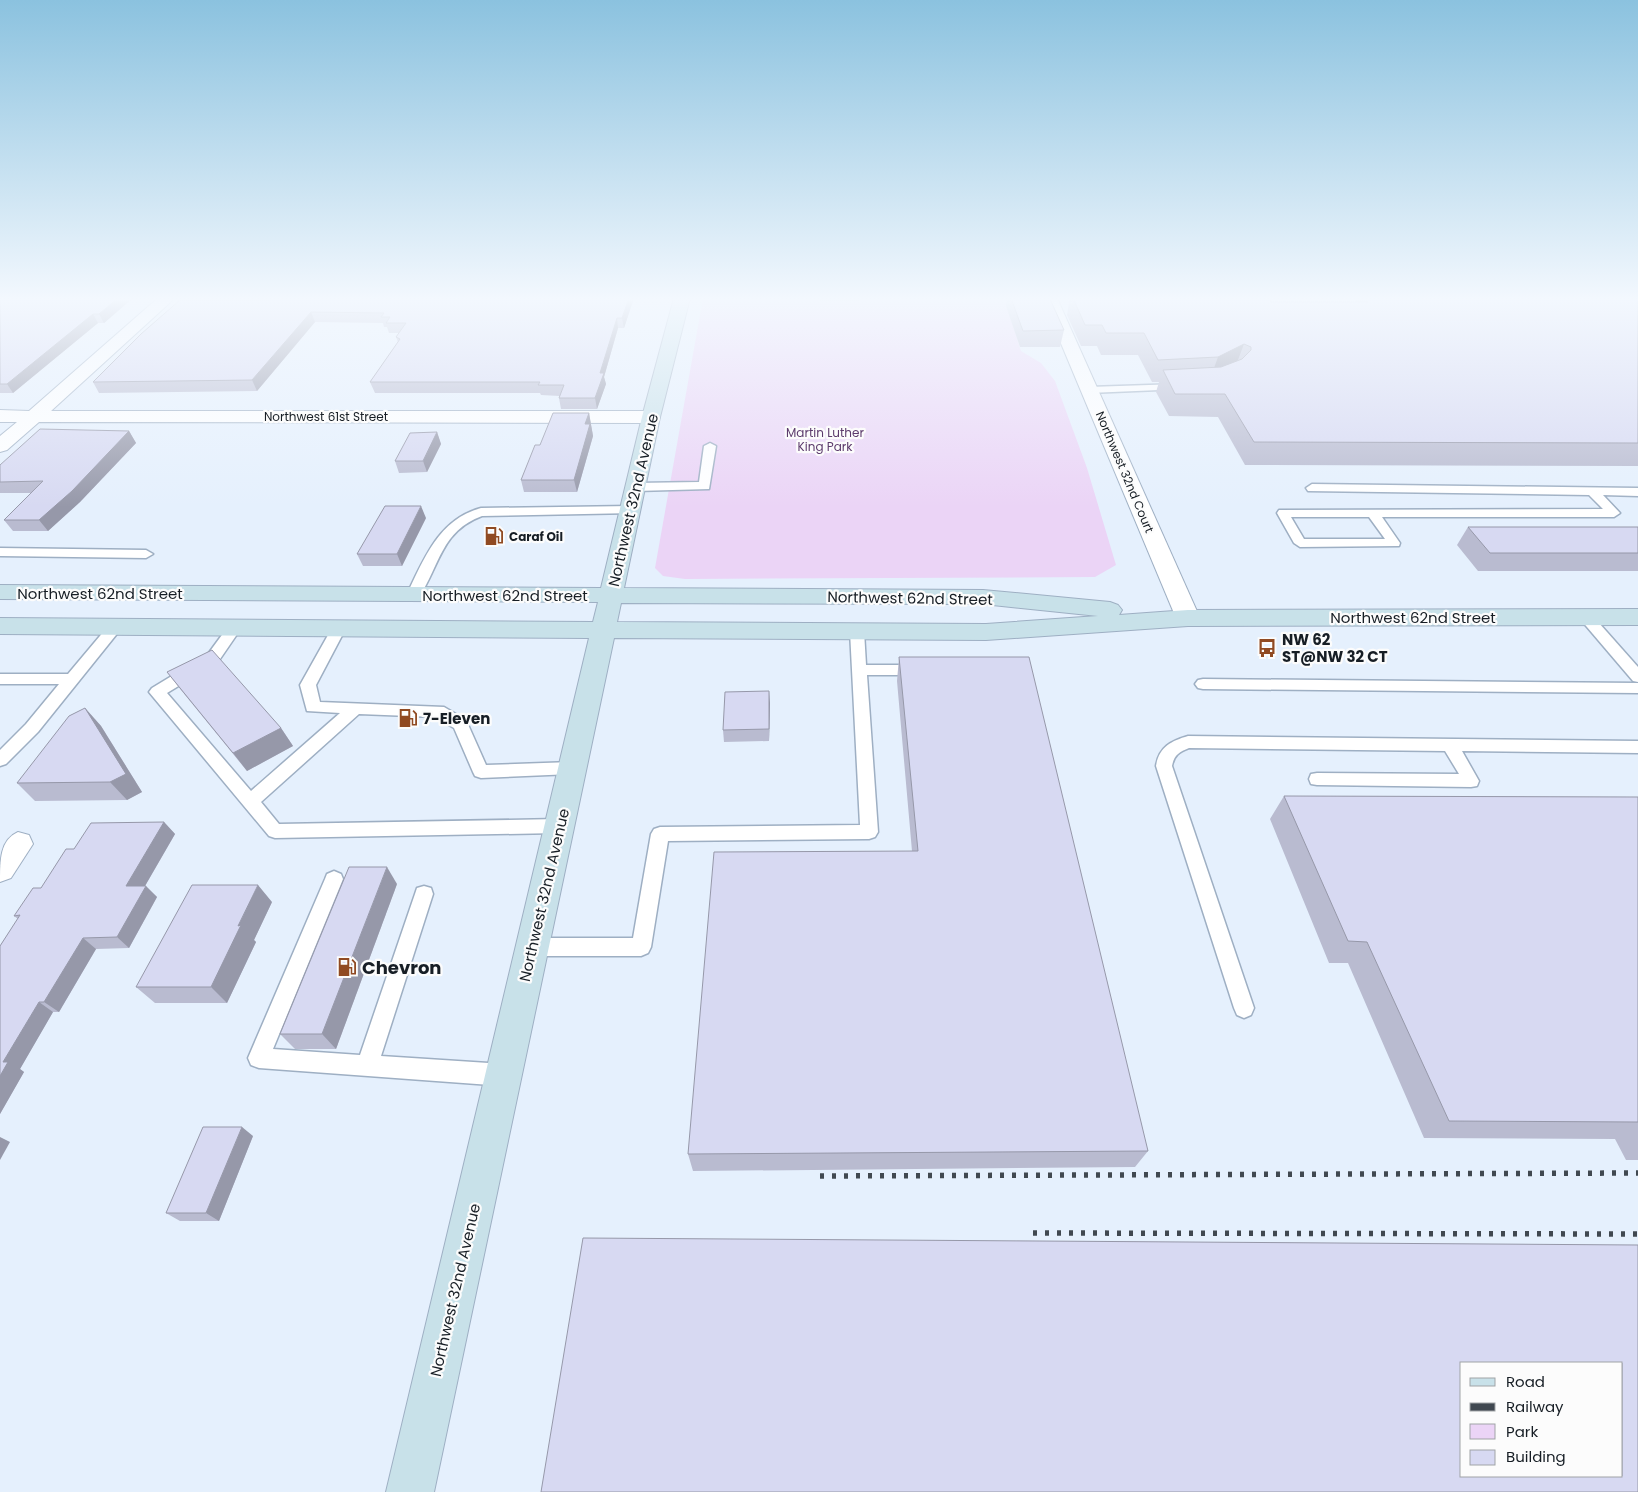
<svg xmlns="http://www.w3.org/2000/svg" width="1638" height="1492" font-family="Poppins,sans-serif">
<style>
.green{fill:#ebd4f6}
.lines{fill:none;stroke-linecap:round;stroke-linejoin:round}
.service-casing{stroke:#9eafc3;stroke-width:3}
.minor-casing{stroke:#9eafc3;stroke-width:2}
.secondary-casing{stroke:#9eafc3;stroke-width:2}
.service{fill:#fff;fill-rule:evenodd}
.minor{fill:#fff;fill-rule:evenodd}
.secondary{fill:#c8e1e9;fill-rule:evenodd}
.rail{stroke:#404850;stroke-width:5.5;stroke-dasharray:4 8;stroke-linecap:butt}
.wall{fill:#b9bbd0}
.shaded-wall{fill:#9698a9}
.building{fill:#d7d9f2;stroke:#9698a9;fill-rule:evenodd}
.labels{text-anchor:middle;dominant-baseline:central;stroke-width:4.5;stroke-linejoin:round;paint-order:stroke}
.far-street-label{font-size:12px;fill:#171e25;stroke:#fcfcfc}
.far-park-label{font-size:12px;fill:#5c3b6c;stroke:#fcfcfc}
.far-poi-label{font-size:12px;font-weight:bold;fill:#171e25;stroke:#fcfcfc;text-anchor:start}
.street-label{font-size:15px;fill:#171e25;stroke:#fcfcfc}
.poi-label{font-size:15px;font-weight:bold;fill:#171e25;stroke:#fcfcfc;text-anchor:start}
.near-poi-label{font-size:18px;font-weight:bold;fill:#171e25;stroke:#fcfcfc;text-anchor:start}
</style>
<rect width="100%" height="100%" fill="#e5f0fd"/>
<!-- green -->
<polygon class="green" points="703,298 1004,298 1021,351 1041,363 1055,381 1087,468 1116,565 1095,577 685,579 663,576 655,568"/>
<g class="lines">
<!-- service casing -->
<g class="service-casing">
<g id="service">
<polygon points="1179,384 1183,385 1184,387 1183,389 1089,393 1084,390 1089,387"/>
<polygon points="710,443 716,446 709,489 636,491 630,487 636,483 699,482 704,446"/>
<path d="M 1312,484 L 1638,488 L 1638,496 L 1603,495 L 1620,513 L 1614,517 L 1382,517 L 1400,543 L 1399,546 L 1300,547 L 1294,543 L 1277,513 L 1279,510 L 1603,509 L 1589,495 L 1308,491 L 1306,488 ZM 1291,517 L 1369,517 L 1385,539 L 1304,539 Z"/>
<path d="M 631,506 L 637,510 L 635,513 L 482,516 C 441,531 440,565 419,597 L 409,597 L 407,594 C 424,559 439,519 481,508 Z"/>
<polygon points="0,548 146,550 153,554 146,558 0,556"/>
<polygon points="1586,612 1591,614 1638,667 1638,682 1633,681 1581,620 1579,617 1581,614"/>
<polygon points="115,622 120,624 122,627 120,630 38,732 6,764 0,766 0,750 26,724 59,684 0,684 0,674 68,674 110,624"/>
<polygon points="235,622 240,624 242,627 218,662 167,693 251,791 340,713 307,711 300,685 332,628 334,625 344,625 346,628 316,685 320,702 444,707 466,720 486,765 572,762 578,764 580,768 578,772 572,774 481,778 475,776 473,772 454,728 435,717 359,714 261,802 279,824 559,819 565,821 568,826 565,831 559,833 275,838 269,836 149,692 152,688 208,654 230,624"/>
<polygon points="857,626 862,628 864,631 866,665 919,665 924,666 927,670 924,674 919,675 867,675 878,832 875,837 869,839 668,841 651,947 648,953 641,956 532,956 525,953 522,947 525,941 532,938 633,938 651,834 654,829 660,827 860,825 850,631 852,628"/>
<polygon points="1203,679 1638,683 1638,693 1203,689 1198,688 1195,684 1198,680"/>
<path d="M 1188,736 L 1638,741 L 1638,753 L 1462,751 L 1479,781 L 1477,786 L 1471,787 L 1317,785 L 1311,784 L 1309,779 L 1311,774 L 1317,773 L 1459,774 L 1445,751 L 1189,748 C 1179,752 1174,755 1172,766 L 1254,1008 L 1251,1015 L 1244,1018 L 1237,1015 L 1234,1008 L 1156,766 C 1159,747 1171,741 1188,736 Z"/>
<polygon points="334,871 341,874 343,879 273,1049 360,1055 415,894 417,888 424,886 431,888 433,894 381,1056 504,1064 512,1067 515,1075 512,1083 504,1086 259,1068 251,1065 248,1058 325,879 327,874"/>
</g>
</g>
<!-- minor casing -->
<g class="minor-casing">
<g id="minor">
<polygon points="158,298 175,298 51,411 651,411 658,413 660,417 658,421 651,423 39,422 7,450 0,452 0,436 17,422 0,422 0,410 29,411"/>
<polygon points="1042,298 1057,298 1200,618 1196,624 1188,626 1180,624 1176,618"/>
<path d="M 18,832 L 29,835 L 33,844 L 11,878 L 0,882 C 0,860 0,840 18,832 Z"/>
</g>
</g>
<!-- secondary casing -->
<g class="secondary-casing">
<path id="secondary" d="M 674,298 L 690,298 L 660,417 L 624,588 L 983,590 L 1110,602 L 1118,605 L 1122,610 L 1119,615 L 1188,610 L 1638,609 L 1638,625 L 1188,626 L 986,640 L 614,638 L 434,1492 L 386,1492 L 589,638 L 0,634 L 0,618 L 593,622 L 598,602 L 0,599 L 0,585 L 601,588 L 642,417 ZM 621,603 L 983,604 L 1098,616 L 986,624 L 617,622 Z"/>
</g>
<!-- service -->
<use href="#service" class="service"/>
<!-- minor -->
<use href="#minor" class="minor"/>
<!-- secondary -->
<use href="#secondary" class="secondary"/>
<!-- rail -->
<g class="rail">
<polyline points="820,1176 1638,1173"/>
<polyline points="1033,1233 1638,1234"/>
</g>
</g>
<!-- wall -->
<g class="wall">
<polygon points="0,298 133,298 104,323 98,323 13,393 0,393"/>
<polygon points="634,298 624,328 618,328 604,377 606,384 597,409 561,409 559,398 560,396 541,395 540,393 375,393 370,382 398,342 396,337 399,333 389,333 387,327 384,327 383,323 315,322 257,391 99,393 93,382 270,300"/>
<rect x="819" y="298" width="41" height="3"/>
<polygon points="1007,298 1045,298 1064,330 1060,347 1020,347 1006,306"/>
<polygon points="1070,298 1271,302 1355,302 1356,298 1638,298 1638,466 1245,465 1218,417 1169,416 1156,392 1159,382 1152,382 1138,355 1101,355 1097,346 1081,346 1067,315"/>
<polygon points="589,413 593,436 577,492 524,492 521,480 540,445"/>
<polygon points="129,431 136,443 80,502 48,531 13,531 4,520 31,493 0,493 0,465"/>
<polygon points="437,432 441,444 427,472 399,473 395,461"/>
<polygon points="426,518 402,566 363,566 357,554"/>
<polygon points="1468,527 1638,527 1638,571 1478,571 1457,545"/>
<polygon points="899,657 1148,1151 1135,1167 693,1171 688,1154 912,851 897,681"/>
<polygon points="167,672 281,728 293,746 247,771 181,690"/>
<polygon points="770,703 769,741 724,742 723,730"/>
<polygon points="85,708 101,726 142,792 127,800 35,801 17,783"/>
<polygon points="1284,796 1638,797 1638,1160 1626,1160 1615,1139 1424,1138 1348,963 1329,963 1270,819"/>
<polygon points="164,822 175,834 145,886 157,897 129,948 96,949 59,1012 53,1012 20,1069 24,1072 0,1114 0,946 18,919 14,916 41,888 74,849"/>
<polygon points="397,884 336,1049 295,1049 280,1034"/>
<polygon points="272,902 254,940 256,942 227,1003 155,1003 136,987"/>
<polygon points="253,1136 219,1221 180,1221 166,1213"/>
</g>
<!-- shaded-wall -->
<g class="shaded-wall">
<polygon points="118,298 133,298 104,323 99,314"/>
<polygon points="629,298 634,298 624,328 622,318"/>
<polygon points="311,312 315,322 257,391 252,380"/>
<polygon points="93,314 98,323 13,393 7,384"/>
<polygon points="617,318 618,328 604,377 606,384 597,409 595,398 600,373"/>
<polygon points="1244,344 1236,365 1210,379 1218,357"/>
<polygon points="589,413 593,436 577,492 574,480 585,424"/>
<polygon points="129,431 136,443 80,502 48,531 39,520"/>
<polygon points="437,432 441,444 427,472 423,461"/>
<polygon points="421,506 426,518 402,566 397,554"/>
<polygon points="769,691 770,703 769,741"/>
<polygon points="85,708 101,726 142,792 127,800 110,782"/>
<polygon points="281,728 293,746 247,771 233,753"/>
<polygon points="164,822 175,834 138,898 126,886"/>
<polygon points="387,867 397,884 336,1049 322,1034"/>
<polygon points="258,885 272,902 254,940 256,942 227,1003 211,987 238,926"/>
<polygon points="146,886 157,897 129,948 117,937"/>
<polygon points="83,938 96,949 59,1012 44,1002"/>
<polygon points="39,1002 53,1012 20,1069 24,1072 0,1114 0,1076 3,1062"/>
<polygon points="242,1127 253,1136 219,1221 206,1213"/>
<polygon points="0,1137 10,1142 0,1160"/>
</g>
<!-- building -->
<g class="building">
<polygon points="0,298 118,298 99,314 93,314 7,384 0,384"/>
<polygon points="272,298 629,298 622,318 617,318 600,373 604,373 595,398 559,398 564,385 538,385 540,382 370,382 400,339 396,337 406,323 386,323 390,317 381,317 384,313 311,312 252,380 93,382 141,334 180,300 270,300"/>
<polygon points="1011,298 1050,299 1064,330 1023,331"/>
<polygon points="1073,298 1268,298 1271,302 1368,302 1364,298 1638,298 1638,443 1254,442 1225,394 1175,394 1163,370 1221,367 1242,359 1251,350 1251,347 1244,344 1218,357 1158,360 1144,333 1106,333 1102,325 1085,325"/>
<polygon points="553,413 589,413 585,424 590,424 574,480 521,480 535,445 540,445"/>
<polygon points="40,429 129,431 72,491 39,520 4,520 43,481 0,482 0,465"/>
<polygon points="437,432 423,461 395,461 410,433"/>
<polygon points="385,506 421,506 397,554 357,554"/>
<polygon points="1468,527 1638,527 1638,553 1490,553"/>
<polygon points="212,650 281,728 233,753 167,672"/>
<polygon points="899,657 1029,657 1148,1151 688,1154 714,852 918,851"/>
<polygon points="769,691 769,729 723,730 725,692"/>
<polygon points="85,708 126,774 110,782 17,783 69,716"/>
<polygon points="1284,796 1638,797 1638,1122 1449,1121 1367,942 1348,941"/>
<polygon points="164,822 126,886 146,886 117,937 83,938 44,1002 39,1002 3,1062 8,1062 0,1076 0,946 20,915 14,916 33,888 41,888 66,849 74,849 91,823"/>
<polygon points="349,867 387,867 322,1034 280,1034"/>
<polygon points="192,885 258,885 238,926 241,925 211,987 136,987"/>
<polygon points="203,1127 242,1127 206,1213 166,1213"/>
<path d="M 583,1238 L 1638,1245 L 1638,1492 L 541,1492 ZM 1462,1363 L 1622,1363 L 1622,1476 L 1462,1476 Z"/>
</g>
<!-- sky -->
<linearGradient id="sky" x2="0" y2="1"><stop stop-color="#8bc2df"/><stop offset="0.59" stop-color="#f3f8fe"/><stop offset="1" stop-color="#f3f8fe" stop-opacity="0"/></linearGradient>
<rect width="1638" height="507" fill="url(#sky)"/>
<!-- icons -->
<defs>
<g id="fuel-bare" transform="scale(1.5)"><path d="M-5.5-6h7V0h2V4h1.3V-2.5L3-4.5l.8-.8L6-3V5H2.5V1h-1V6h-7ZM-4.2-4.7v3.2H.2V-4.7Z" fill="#904a22" stroke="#fcfcfc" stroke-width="2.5" paint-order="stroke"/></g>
<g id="bus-bare" transform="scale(1.5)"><path d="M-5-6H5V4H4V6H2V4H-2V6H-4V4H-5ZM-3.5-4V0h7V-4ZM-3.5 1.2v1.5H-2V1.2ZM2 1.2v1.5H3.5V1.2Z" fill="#904a22" stroke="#fcfcfc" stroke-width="2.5" paint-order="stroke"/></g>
</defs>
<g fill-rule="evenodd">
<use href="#fuel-bare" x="494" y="536"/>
<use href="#bus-bare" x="1267" y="648"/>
<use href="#fuel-bare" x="408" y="718"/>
<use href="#fuel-bare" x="347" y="967"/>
</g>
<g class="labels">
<!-- far-street labels -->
<g class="far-street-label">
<text x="326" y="416">Northwest 61st Street</text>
<text transform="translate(1125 472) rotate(67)">Northwest 32nd Court</text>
</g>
<!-- far-park labels -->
<g class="far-park-label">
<text x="825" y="432">Martin Luther<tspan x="825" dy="14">King Park</tspan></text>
</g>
<!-- far-poi labels -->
<g class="far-poi-label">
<text x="509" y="536">Caraf Oil</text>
</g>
<!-- street labels -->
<g class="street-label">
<text transform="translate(633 500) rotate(-77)">Northwest 32nd Avenue</text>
<text x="100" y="593">Northwest 62nd Street</text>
<text x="505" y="595">Northwest 62nd Street</text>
<text transform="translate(910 598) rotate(1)">Northwest 62nd Street</text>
<text x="1413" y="617">Northwest 62nd Street</text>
<text transform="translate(544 895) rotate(-77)">Northwest 32nd Avenue</text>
<text transform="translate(455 1290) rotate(-77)">Northwest 32nd Avenue</text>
</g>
<!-- poi labels -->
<g class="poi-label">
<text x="1282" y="639">NW 62<tspan x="1282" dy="17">ST@NW 32 CT</tspan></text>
<text x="423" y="718">7-Eleven</text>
</g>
<!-- near-poi labels -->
<g class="near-poi-label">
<text x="362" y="967">Chevron</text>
</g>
</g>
<!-- legend -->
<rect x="1460" y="1362" width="162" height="115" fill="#fcfcfc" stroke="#a0a3a6"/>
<rect x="1470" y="1378" width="25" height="8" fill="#c8e1e9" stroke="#a0a3a6"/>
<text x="1506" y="1387" font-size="15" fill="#171e25">Road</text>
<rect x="1470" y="1403" width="25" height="8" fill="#404850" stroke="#a0a3a6"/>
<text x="1506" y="1412" font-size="15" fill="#171e25">Railway</text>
<rect x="1470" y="1424" width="25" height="15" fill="#ebd4f6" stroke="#a0a3a6"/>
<text x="1506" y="1437" font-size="15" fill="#171e25">Park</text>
<rect x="1470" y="1450" width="25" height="15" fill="#d7d9f2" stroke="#a0a3a6"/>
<text x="1506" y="1462" font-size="15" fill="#171e25">Building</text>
</svg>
